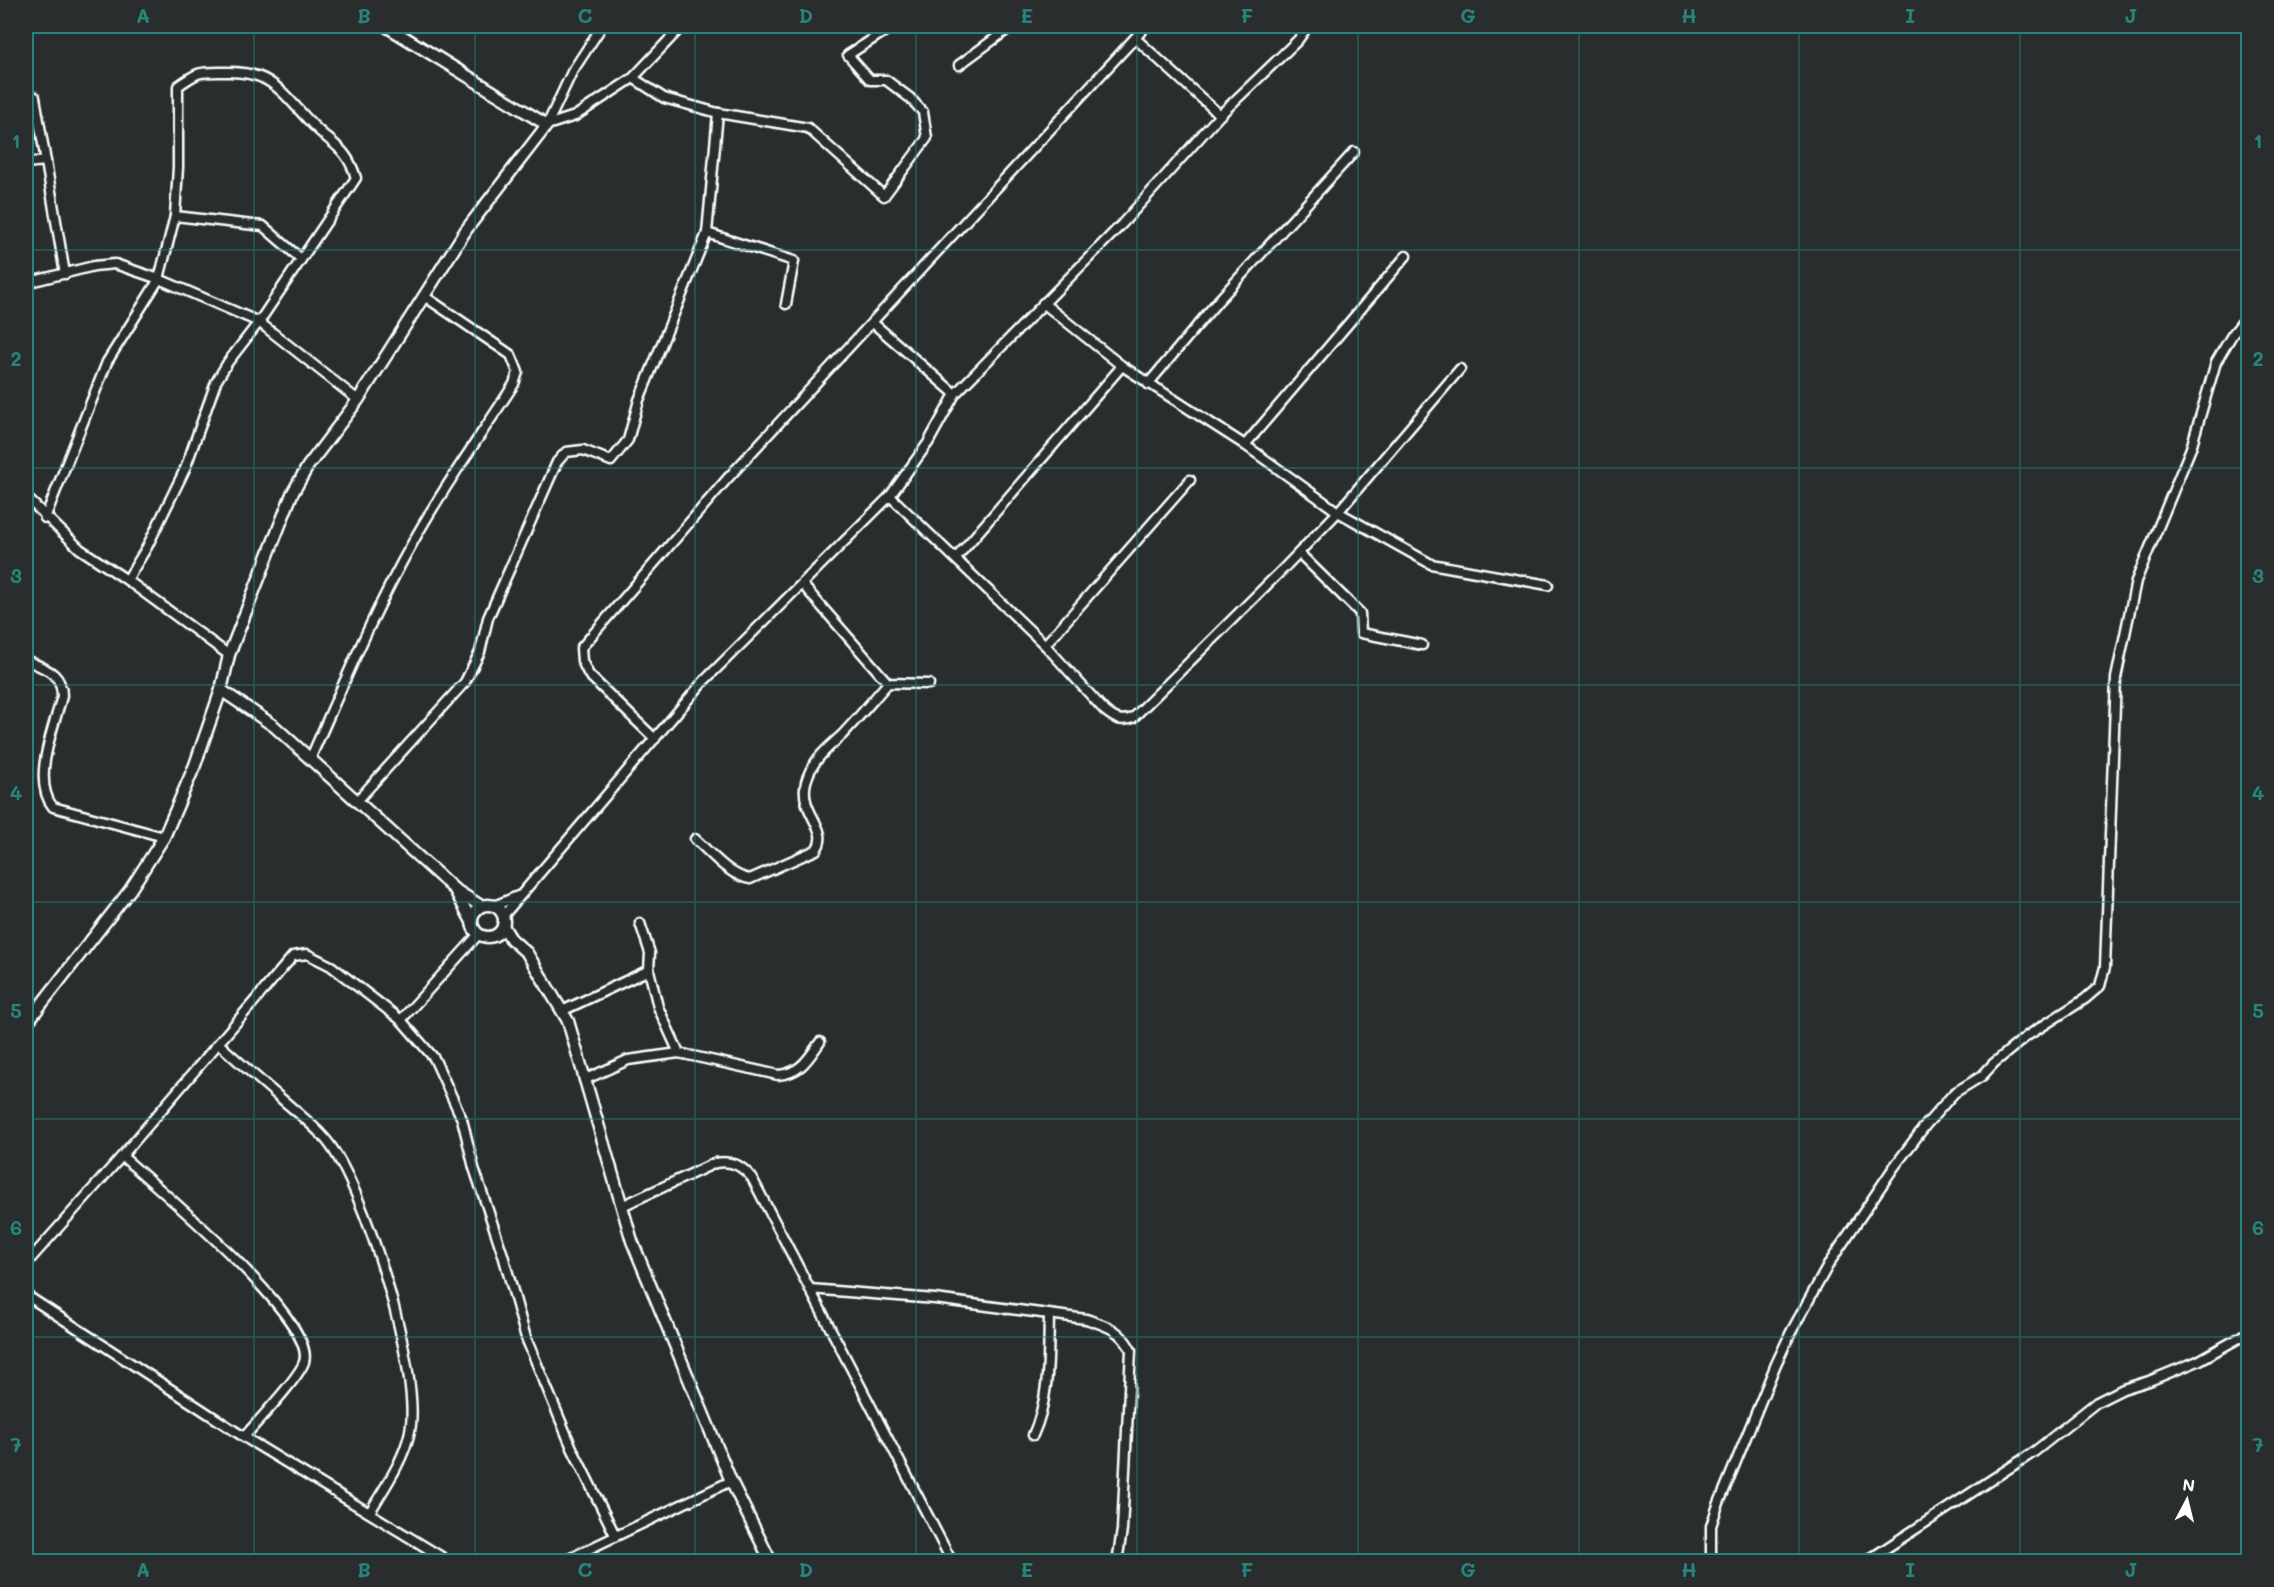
<svg xmlns="http://www.w3.org/2000/svg" width="2274" height="1587" font-family="Mali,sans-serif">
<style>
.lines{fill:none;stroke-linecap:round;stroke-linejoin:round}
.minor-casing{stroke:#fff;stroke-width:13}
.tertiary-casing{stroke:#fff;stroke-width:15}
.minor{stroke:#2a2d2e;stroke-width:8}
.tertiary{stroke:#2a2d2e;stroke-width:10}
.grid{fill:none;stroke:#27847c;stroke-width:1.5;stroke-opacity:0.55}
.neatline{fill:none;stroke:#27847c;stroke-width:2}
.grid-label{font-size:20px;text-anchor:middle;font-weight:bold;fill:#27847c}
</style>
<rect width="100%" height="100%" fill="#2a2d2e"/>
<filter id="ink" filterUnits="userSpaceOnUse"><feTurbulence type="fractalNoise" baseFrequency=".0167" numOctaves="2"/><feDisplacementMap in="SourceGraphic" scale="12" xChannelSelector="R" yChannelSelector="G"/><feConvolveMatrix kernelMatrix="1 2 1 2 8 2 1 2 1" color-interpolation-filters="sRGB"/></filter>
<g filter="url(#ink)">
<g class="lines">
<!-- minor casing -->
<g class="minor-casing">
<g id="minor">
<polyline points="1135,38 1220,115"/>
<polyline points="959,65 1012,26"/>
<polyline points="633,78 664,98 718,113 808,128 884,196 927,138 923,112 910,98 886,80 870,80 848,55 893,26"/>
<polyline points="35,97 65,274"/>
<polyline points="547,125 575,116 633,78 682,26"/>
<polyline points="547,125 572,72 602,26"/>
<polyline points="26,163 46,161"/>
<polyline points="175,216 263,226 301,259"/>
<polyline points="707,233 794,261 786,304"/>
<polyline points="26,283 94,266 115,264 159,279 259,322 358,400"/>
<polyline points="1043,303 1122,366 1245,445 1338,512 1431,564 1548,585"/>
<polyline points="873,323 955,394"/>
<polyline points="1148,384 1218,301 1354,152"/>
<polyline points="1245,445 1406,256"/>
<path d="M 890,496 L 1045,645 L 1105,711 C 1115,719 1120,722 1133,718 L 1284,568 L 1338,512 L 1460,369"/>
<polyline points="26,497 80,549 127,580 229,655"/>
<path d="M 45,518 L 107,362 L 159,279 L 175,216 L 178,167 L 178,86 C 199,71 199,72 224,72 C 274,70 283,95 314,126 C 334,146 347,148 356,178 L 259,322 L 228,362 L 216,382 L 185,469 L 147,547 L 127,580"/>
<polyline points="1299,553 1360,613 1361,633 1422,645"/>
<polyline points="956,558 1122,366"/>
<polyline points="802,584 888,683 929,684"/>
<polyline points="1045,645 1190,480"/>
<path d="M 26,660 C 45,669 62,672 62,696 C 54,727 31,780 53,807 L 164,837"/>
<polyline points="655,739 589,675 582,661 581,648 727,479 1146,26"/>
<path d="M 311,757 C 343,685 374,611 413,542 C 443,487 480,437 514,384 L 518,372 L 511,355 L 424,296"/>
<polyline points="357,801 465,682 480,652 488,618 557,462 566,452 583,450 611,461 628,440 639,400 707,233 718,113"/>
<path d="M 695,839 C 710,852 729,876 750,879 L 816,850 C 832,829 798,813 806,782 C 812,760 827,749 842,735 C 858,718 873,700 888,683"/>
<polyline points="494,906 518,896"/>
<polyline points="503,916 703,682 890,496 928,443 955,394 1122,224 1220,115 1298,40 1308,26"/>
<polyline points="640,923 650,953 649,970 658,1007 679,1053"/>
<polyline points="562,1011 649,970"/>
<polyline points="401,1020 478,935"/>
<path d="M 219,1044 C 240,1063 262,1082 284,1101 C 299,1114 315,1126 327,1141 C 364,1186 422,1374 410,1431 C 404,1460 385,1487 370,1512"/>
<path d="M 584,1080 L 628,1060 L 679,1053 L 778,1075 C 801,1073 808,1059 820,1042"/>
<path d="M 122,1156 C 155,1186 318,1320 304,1362 C 299,1378 257,1422 244,1437"/>
<path d="M 622,1206 L 715,1163 C 732,1160 741,1165 752,1178 L 952,1562"/>
<polyline points="26,1264 122,1156 293,956 307,954 331,966 401,1020 434,1058 462,1119 474,1168 503,1255 526,1338 572,1448 615,1535"/>
<path d="M 810,1289 L 935,1299 L 1086,1319 C 1107,1326 1120,1329 1131,1350 L 1122,1530 L 1117,1562"/>
<polyline points="26,1295 244,1437 450,1562"/>
<path d="M 1033,1435 C 1050,1398 1048,1355 1049,1315"/>
<polyline points="562,1562 731,1481"/>
<polyline points="1711,1562 1711,1526 1717,1508 1776,1364 1791,1332 1830,1262 1894,1167 1925,1126 1954,1093 1982,1076 1994,1063 2027,1036 2085,999 2100,986 2105,967 2116,678 2136,581 2191,448 2216,362 2232,335 2248,315"/>
<polyline points="1865,1562 2034,1452 2097,1402 2123,1389 2149,1381 2198,1361 2248,1333"/>
</g>
</g>
<!-- tertiary casing -->
<g class="tertiary-casing">
<g id="tertiary">
<polyline points="221,690 274,726 454,889 481,906"/>
<polyline points="456,892 471,920"/>
<circle cx="488" cy="921" r="16"/>
<polyline points="503,926 511,939 527,953 568,1021 632,1241 731,1481 771,1562"/>
<polyline points="26,1024 130,890 164,837 195,765 221,690 229,655 292,494 308,466 358,400 466,230 547,125 386,26"/>
</g>
</g>
<!-- minor -->
<use href="#minor" class="minor"/>
<!-- tertiary -->
<use href="#tertiary" class="tertiary"/>
</g>
</g>
<!-- grid -->
<path class="grid" d="M 254,26 L 254,1562M 475,26 L 475,1562M 695,26 L 695,1562M 916,26 L 916,1562M 1137,26 L 1137,1562M 1358,26 L 1358,1562M 1579,26 L 1579,1562M 1799,26 L 1799,1562M 2020,26 L 2020,1562M 26,250 L 2248,250M 26,468 L 2248,468M 26,685 L 2248,685M 26,902 L 2248,902M 26,1119 L 2248,1119M 26,1337 L 2248,1337"/>
<!-- margin -->
<rect width="2274" height="1587" fill="none" stroke="#2a2d2e" stroke-width="66"/>
<!-- north arrow -->
<g transform="translate(2187 1500) rotate(7)" stroke="#2a2d2e" stroke-width="4.5" paint-order="stroke">
<path d="M0-4.5L10 22L0 15L-10 22Z" fill="#ffffff"/>
<text y="-9" font-size="16" font-weight="bold" text-anchor="middle" fill="#ffffff">N</text>
</g>
<rect x="33" y="33" width="2208" height="1521" class="neatline"/>
<g class="grid-label">
<text x="143" y="23">A</text>
<text x="364" y="23">B</text>
<text x="585" y="23">C</text>
<text x="806" y="23">D</text>
<text x="1027" y="23">E</text>
<text x="1247" y="23">F</text>
<text x="1468" y="23">G</text>
<text x="1689" y="23">H</text>
<text x="1910" y="23">I</text>
<text x="2131" y="23">J</text>
<text x="16" y="148">1</text>
<text x="2258" y="148">1</text>
<text x="16" y="366">2</text>
<text x="2258" y="366">2</text>
<text x="16" y="583">3</text>
<text x="2258" y="583">3</text>
<text x="16" y="800">4</text>
<text x="2258" y="800">4</text>
<text x="16" y="1018">5</text>
<text x="2258" y="1018">5</text>
<text x="16" y="1235">6</text>
<text x="2258" y="1235">6</text>
<text x="16" y="1452">7</text>
<text x="2258" y="1452">7</text>
<text x="143" y="1577">A</text>
<text x="364" y="1577">B</text>
<text x="585" y="1577">C</text>
<text x="806" y="1577">D</text>
<text x="1027" y="1577">E</text>
<text x="1247" y="1577">F</text>
<text x="1468" y="1577">G</text>
<text x="1689" y="1577">H</text>
<text x="1910" y="1577">I</text>
<text x="2131" y="1577">J</text>
</g>
</svg>
